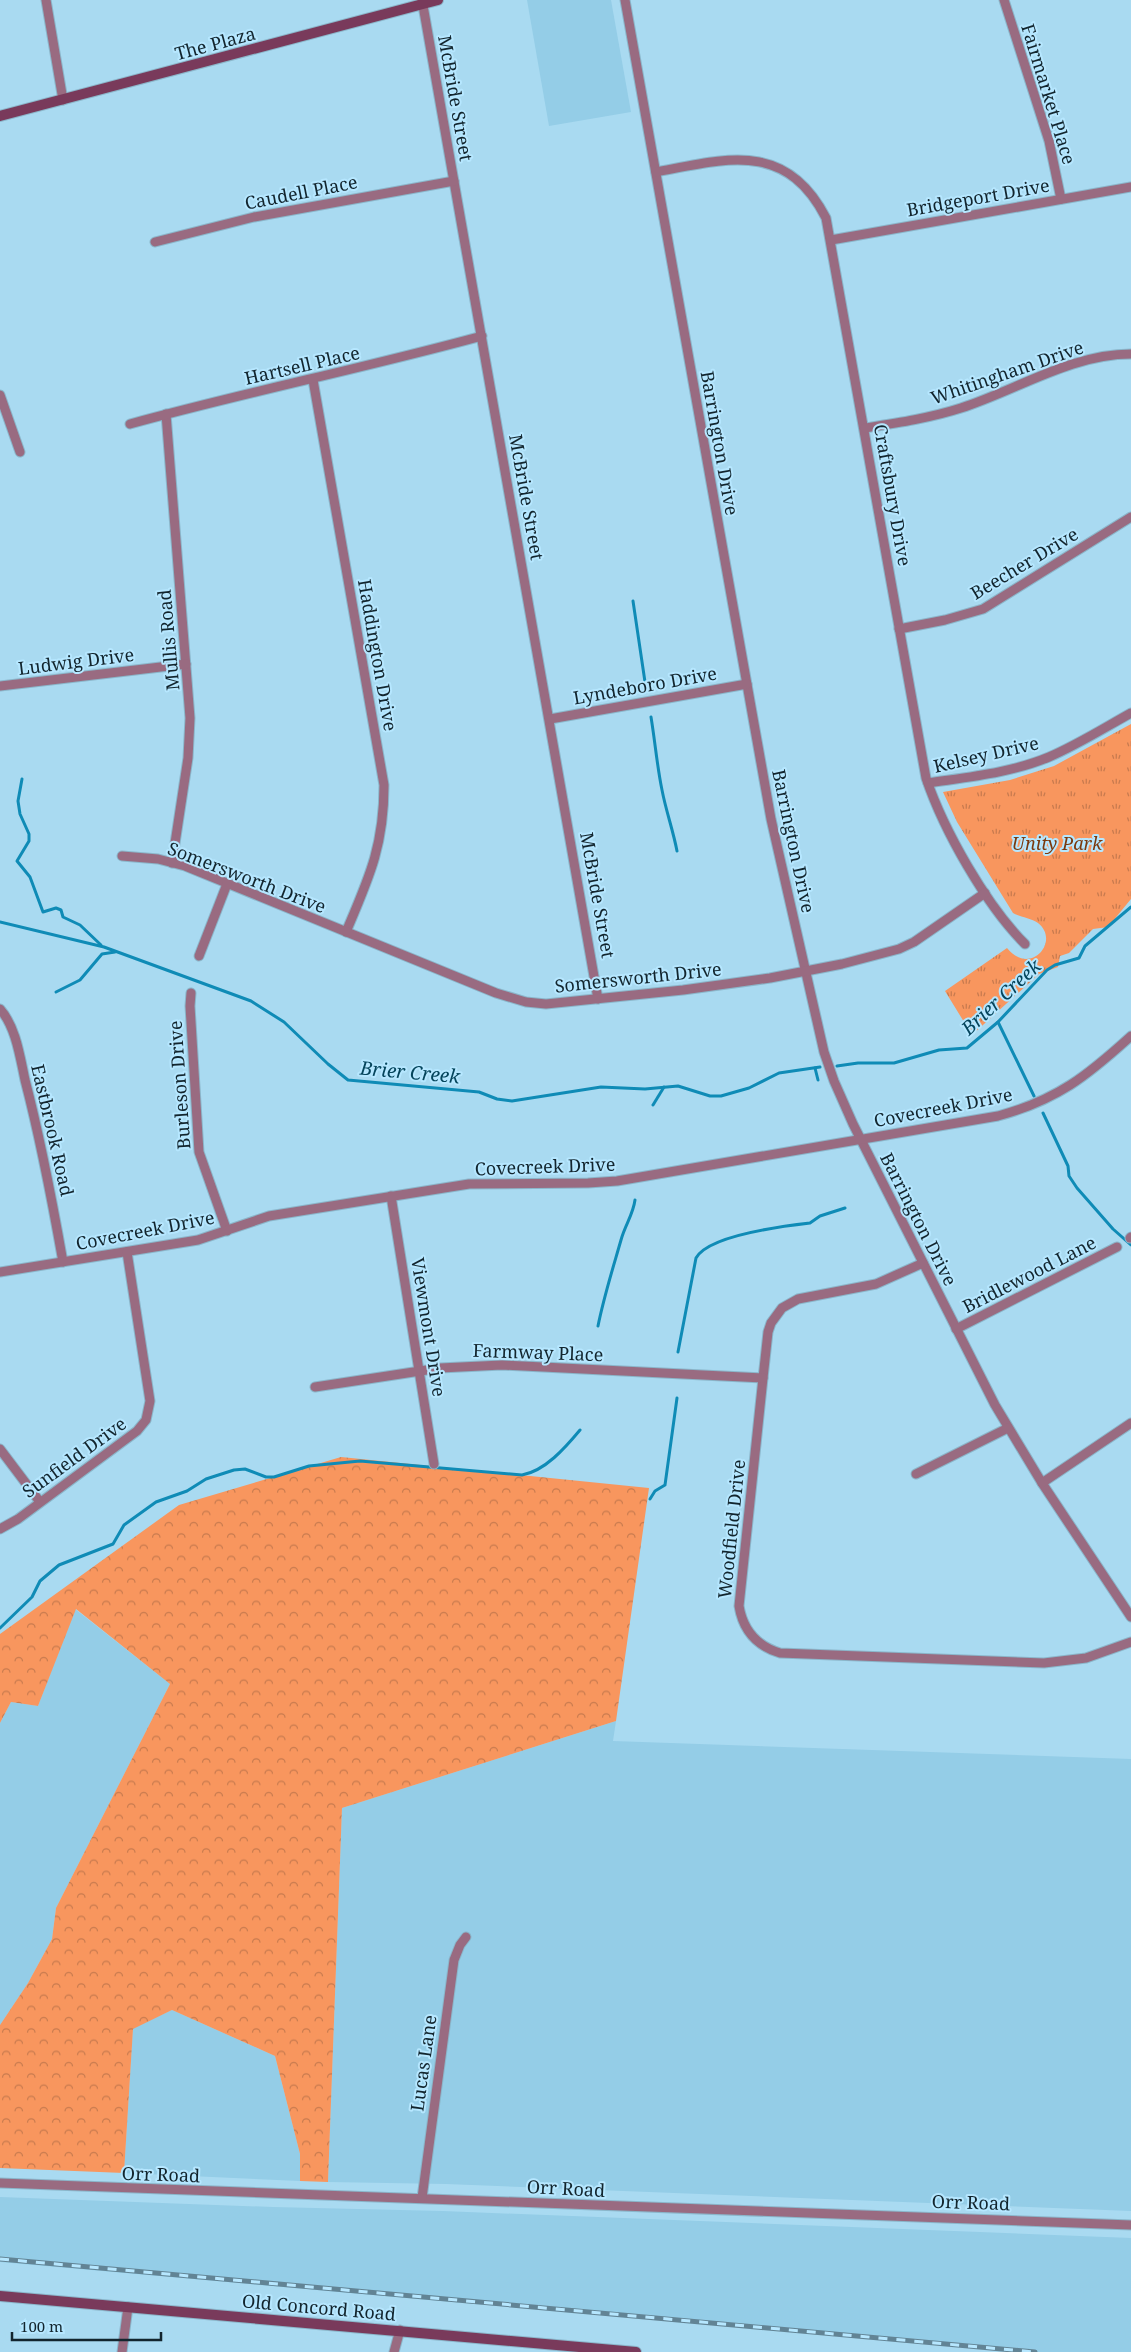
<svg xmlns="http://www.w3.org/2000/svg" width="1131" height="2352" font-family="'Noto Serif',serif">
<style>
.built{fill:#94cde7}
.forest{fill:url(#forest-crowns)}
.park{fill:url(#park-tufts)}
.lines{fill:none;stroke-linecap:round;stroke-linejoin:round}
.stream{stroke:#0f8bb6;stroke-width:3}
.street-casing{stroke:#8bb6ca;stroke-width:11}
.secondary-casing{stroke:#8bb6ca;stroke-width:12}
.street{stroke:#996b81;stroke-width:9}
.secondary{stroke:#793a5b;stroke-width:10}
.rail-casing{stroke:#628495;stroke-width:5}
.rail{stroke:#b6e7ff;stroke-width:3;stroke-dasharray:9;stroke-linecap:butt}
.labels{text-anchor:middle;dominant-baseline:central;stroke-width:4;stroke-linejoin:round;paint-order:stroke}
.street-label{font-size:18px;fill:#12252e;stroke:#b6e7ff}
.park-label{font-size:18px;font-style:italic;fill:#7a390d;stroke:#b6e7ff}
.water-label{font-size:19px;font-style:italic;fill:#05455c;stroke:#b6e7ff}
</style>
<defs>
<pattern id="forest-crowns" width="20" height="18" patternUnits="userSpaceOnUse" patternTransform="scale(1.25)"><rect width="20" height="18" fill="#f8965e"/><path d="M2 6a3 3 0 1 1 6 0M12 15a3 3 0 1 1 6 0" fill="none" stroke="#c77a4e"/></pattern>
<pattern id="park-tufts" width="24" height="20" patternUnits="userSpaceOnUse" patternTransform="scale(1.25)"><rect width="24" height="20" fill="#f8965e"/><path d="M3 7l-1-3M5 7V3M7 7l1-3M15 17l-1-3M17 17v-4M19 17l1-3" fill="none" stroke="#c77a4e"/></pattern>
</defs>
<rect width="100%" height="100%" fill="#a9daf1"/>
<!-- built -->
<g class="built">
<polygon points="527,0 611,0 631,112 549,126"/>
<polygon points="75,1609 170,1684 56,1908 52,1939 28,1983 0,2025 0,1723 11,1702 38,1706"/>
<polygon points="616,1721 613,1741 1131,1759 1131,2211 446,2184 328,2182 342,1808"/>
<polygon points="172,2010 275,2056 300,2154 300,2181 124,2173 133,2028"/>
<polygon points="0,2197 273,2207 443,2211 1131,2238 1131,2352 1020,2352 0,2262"/>
</g>
<!-- forest -->
<polygon class="forest" points="341,1457 649,1488 616,1721 342,1808 328,2182 300,2181 300,2154 275,2056 172,2010 133,2029 124,2173 0,2168 0,2025 28,1983 52,1939 56,1908 170,1684 76,1609 38,1706 11,1702 0,1723 0,1634 179,1505"/>
<!-- park -->
<path class="park" d="M 1131,724 L 1131,899 L 1108,927 L 1093,929 L 1069,953 L 1060,956 L 1058,967 L 1039,974 L 972,1035 L 945,991 L 1007,948 C 1030,977 1061,941 1038,923 C 1031,918 1020,917 1013,913 L 957,822 L 943,792 L 1010,780 L 1054,766 Z"/>
<g class="lines">
<!-- stream -->
<g class="stream">
<polyline points="633,601 645,682"/>
<path d="M 651,717 C 655,741 657,766 662,790 C 666,811 673,830 677,851"/>
<polyline points="22,779 18,801 20,814 29,834 29,841 17,861 30,877 43,912 56,908 61,910 63,917 80,925 101,945"/>
<polyline points="0,922 104,947 251,1001 284,1022 328,1064 348,1080 479,1092 497,1099 512,1101 601,1087 645,1089 678,1086 710,1096 721,1096 749,1088 779,1073 820,1067"/>
<polyline points="56,992 80,980 102,954 115,952"/>
<polyline points="998,1022 1034,1096"/>
<polyline points="837,1066 858,1063 894,1063 939,1050 967,1048 998,1022 1047,970 1055,965 1079,958 1085,946 1131,907"/>
<polyline points="815,1068 818,1080"/>
<polyline points="653,1105 664,1087"/>
<polyline points="1043,1113 1068,1166 1069,1176 1077,1188 1113,1229 1131,1245"/>
<path d="M 598,1326 C 604,1296 613,1268 621,1240 C 625,1225 633,1215 635,1200"/>
<path d="M 678,1352 L 696,1258 C 709,1235 784,1226 810,1223 L 820,1216 L 845,1208"/>
<polyline points="650,1499 655,1491 665,1485 677,1398"/>
<path d="M 0,1628 L 32,1597 L 40,1581 L 59,1565 L 113,1544 L 124,1525 L 156,1502 L 187,1491 L 206,1479 L 234,1470 L 245,1469 L 266,1477 L 274,1477 L 309,1466 L 360,1461 L 522,1475 C 545,1471 565,1448 580,1430"/>
</g>
<!-- street casing -->
<g class="street-casing">
<g id="street">
<polyline points="46,0 63,100"/>
<polyline points="422,0 598,999"/>
<polyline points="625,0 771,819 824,1052 834,1081 853,1124 995,1405 1042,1483 1131,1617"/>
<polyline points="1004,0 1049,141 1061,199"/>
<path d="M 656,172 C 726,159 786,140 826,218 L 926,778 C 944,831 986,905 1025,944"/>
<polyline points="831,240 1131,187"/>
<polyline points="155,242 254,217 454,181"/>
<path d="M 313,380 L 384,785 C 384,846 369,878 346,932"/>
<polyline points="0,395 20,452"/>
<polyline points="166,414 190,718 188,758 172,863"/>
<path d="M 130,424 C 246,392 365,368 482,336"/>
<path d="M 865,428 C 897,423 930,418 961,408 C 1017,390 1071,354 1131,354"/>
<polyline points="899,629 945,620 983,609 1131,517"/>
<polyline points="0,686 186,664"/>
<polyline points="550,719 747,684"/>
<path d="M 928,783 C 968,777 1011,773 1049,757 C 1077,745 1104,728 1131,713"/>
<polyline points="122,856 158,859 185,866 496,993 526,1002 546,1004 683,990 770,978 842,964 899,949 914,942 985,893"/>
<polyline points="199,956 227,884"/>
<polyline points="191,993 190,1006 199,1152 227,1231"/>
<path d="M 0,1009 C 16,1027 20,1057 25,1080 C 41,1141 52,1200 63,1262"/>
<polyline points="391,1196 434,1464"/>
<polyline points="1130,1238 1131,1237"/>
<path d="M 923,1263 L 876,1284 L 798,1299 L 782,1308 L 771,1323 L 768,1332 L 763,1378 L 739,1606 C 743,1630 757,1646 780,1653 L 1044,1663 L 1086,1658 L 1131,1642"/>
<path d="M 0,1272 L 198,1240 L 269,1216 L 469,1184 L 588,1183 L 617,1181 L 998,1116 C 1057,1100 1087,1076 1131,1036"/>
<polyline points="956,1329 1117,1247"/>
<polyline points="315,1387 440,1368 502,1365 763,1378"/>
<polyline points="0,1449 40,1502"/>
<polyline points="916,1474 1008,1428"/>
<polyline points="1042,1483 1131,1423"/>
<polyline points="0,1529 18,1519 137,1431 146,1420 150,1401 127,1252"/>
<polyline points="0,2183 1131,2225"/>
<polyline points="422,2198 454,1960 460,1945 466,1937"/>
<polyline points="122,2352 128,2307"/>
<polyline points="394,2352 400,2330"/>
</g>
</g>
<!-- secondary casing -->
<g class="secondary-casing">
<g id="secondary">
<polyline points="0,116 438,0"/>
<polyline points="0,2296 636,2352"/>
</g>
</g>
<!-- street -->
<use href="#street" class="street"/>
<!-- secondary -->
<use href="#secondary" class="secondary"/>
<!-- rail casing -->
<g class="rail-casing">
<polyline id="rail" points="0,2259 1035,2352"/>
</g>
<!-- rail -->
<use href="#rail" class="rail"/>
</g>
<g class="labels">
<!-- street labels -->
<g class="street-label">
<text transform="translate(215 43) rotate(-15)">The Plaza</text>
<text transform="translate(1049 94) rotate(73)">Fairmarket Place</text>
<text transform="translate(456 98) rotate(80)">McBride Street</text>
<text transform="translate(301 192) rotate(-11)">Caudell Place</text>
<text transform="translate(978 197) rotate(-10)">Bridgeport Drive</text>
<text transform="translate(302 365) rotate(-13)">Hartsell Place</text>
<text transform="translate(1007 372) rotate(-19)">Whitingham Drive</text>
<text transform="translate(720 443) rotate(80)">Barrington Drive</text>
<text transform="translate(893 495) rotate(80)">Craftsbury Drive</text>
<text transform="translate(527 497) rotate(80)">McBride Street</text>
<text transform="translate(1024 563) rotate(-31)">Beecher Drive</text>
<text transform="translate(168 640) rotate(-95)">Mullis Road</text>
<text transform="translate(378 655) rotate(80)">Haddington Drive</text>
<text transform="translate(76 661) rotate(-7)">Ludwig Drive</text>
<text transform="translate(645 685) rotate(-10)">Lyndeboro Drive</text>
<text transform="translate(986 754) rotate(-13)">Kelsey Drive</text>
<text transform="translate(794 841) rotate(78)">Barrington Drive</text>
<text transform="translate(247 877) rotate(21)">Somersworth Drive</text>
<text transform="translate(598 895) rotate(80)">McBride Street</text>
<text transform="translate(638 977) rotate(-6)">Somersworth Drive</text>
<text transform="translate(179 1085) rotate(-94)">Burleson Drive</text>
<text transform="translate(943 1107) rotate(-11)">Covecreek Drive</text>
<text transform="translate(53 1130) rotate(77)">Eastbrook Road</text>
<text transform="translate(545 1166) rotate(-2)">Covecreek Drive</text>
<text transform="translate(919 1219) rotate(63)">Barrington Drive</text>
<text transform="translate(145 1230) rotate(-11)">Covecreek Drive</text>
<text transform="translate(1029 1274) rotate(-27)">Bridlewood Lane</text>
<text transform="translate(429 1327) rotate(81)">Viewmont Drive</text>
<text transform="translate(538 1352) rotate(2)">Farmway Place</text>
<text transform="translate(74 1457) rotate(-36)">Sunfield Drive</text>
<text transform="translate(731 1529) rotate(-84)">Woodfield Drive</text>
<text transform="translate(423 2063) rotate(-82)">Lucas Lane</text>
<text transform="translate(161 2174) rotate(2)">Orr Road</text>
<text transform="translate(566 2188) rotate(3)">Orr Road</text>
<text transform="translate(971 2202) rotate(2)">Orr Road</text>
<text transform="translate(319 2307) rotate(5)">Old Concord Road</text>
</g>
<!-- park labels -->
<g class="park-label">
<text x="1057" y="843">Unity Park</text>
</g>
<!-- water labels -->
<g class="water-label">
<text transform="translate(1001 997) rotate(-43)">Brier Creek</text>
<text transform="translate(410 1072) rotate(5)">Brier Creek</text>
</g>
</g>
<!-- scale -->
<path d="M12 2332v8h149v-8" fill="none" stroke="#12252e" stroke-width="2.5"/>
<text x="20" y="2332" font-size="15" fill="#12252e" stroke="#b6e7ff" stroke-width="4" paint-order="stroke">100 m</text>
</svg>
